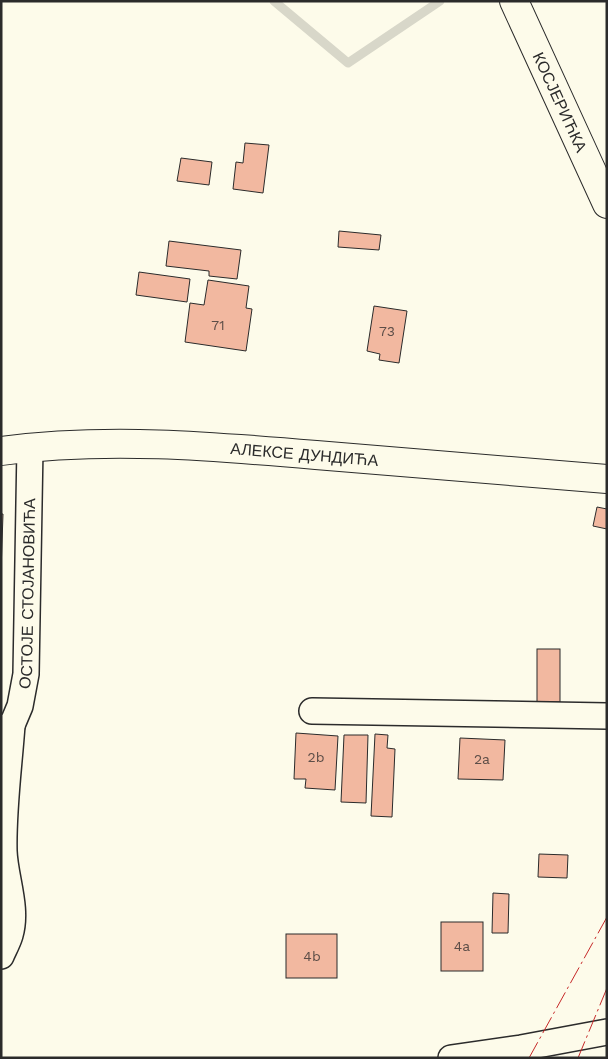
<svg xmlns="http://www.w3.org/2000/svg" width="608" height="1059" font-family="'Work Sans',sans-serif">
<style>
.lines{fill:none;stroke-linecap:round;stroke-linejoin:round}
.stream{stroke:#d8d7c9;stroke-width:9}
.building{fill:#f2b8a0;stroke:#2b2b2b}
.street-casing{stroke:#2b2b2b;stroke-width:28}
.secondary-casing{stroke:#2b2b2b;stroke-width:30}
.street{stroke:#fdfbea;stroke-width:25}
.secondary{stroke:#fdfbea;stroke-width:28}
.power{stroke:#c62828;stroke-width:1;stroke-dasharray:18 4 2.5 4;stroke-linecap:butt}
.labels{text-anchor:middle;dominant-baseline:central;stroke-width:4;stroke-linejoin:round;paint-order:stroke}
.number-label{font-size:14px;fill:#5d4e48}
.street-label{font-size:16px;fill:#2b2b2b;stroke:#fdfbea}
</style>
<rect width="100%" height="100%" fill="#fdfbea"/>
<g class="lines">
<!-- stream -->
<polyline class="stream" points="274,1 348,63 440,1"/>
</g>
<!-- building -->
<g class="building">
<polygon points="245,143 269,145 263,193 233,189 236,162 243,163"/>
<polygon points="181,158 212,162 209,185 177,181"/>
<polygon points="339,231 381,235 379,250 338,247"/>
<polygon points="169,241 241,250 237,279 209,276 209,271 166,266"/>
<polygon points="139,272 190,279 187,302 136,295"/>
<polygon points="208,280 249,286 246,308 252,309 246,351 185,342 190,303 204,305"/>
<polygon points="374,306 407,311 399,363 379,360 380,354 367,351"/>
<polygon points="597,507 607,509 607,529 593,526"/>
<polygon points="1,514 3,514 1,572"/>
<rect x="537" y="649" width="23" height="53"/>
<polygon points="296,733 338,736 335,790 305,788 306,779 294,779"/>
<polygon points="375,734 388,735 387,748 395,749 392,817 371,816"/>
<polygon points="344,735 368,735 366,803 341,802"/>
<polygon points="460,738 505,740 503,780 458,779"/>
<polygon points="539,854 568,855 567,878 538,877"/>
<polygon points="493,893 509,894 508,933 492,933"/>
<rect x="441" y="922" width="42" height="49"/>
<rect x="286" y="934" width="51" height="44"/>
</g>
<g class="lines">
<!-- street casing -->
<g class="street-casing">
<g id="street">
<polyline points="312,711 607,716"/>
<path id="s1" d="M 1,728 L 12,725 L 20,706 L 26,674 L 30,447"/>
<path d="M 1,956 C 4,949 8,942 10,935 C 18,908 5,878 4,851 C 3,810 9,767 12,725"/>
<polyline points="451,1058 521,1048 607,1032"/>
</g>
</g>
<!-- secondary casing -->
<g class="secondary-casing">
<g id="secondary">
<path id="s2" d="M 514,1 L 607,204"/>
<path id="s3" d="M 1,451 C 106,437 211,446 316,455 C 413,463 510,471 607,479"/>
</g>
</g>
<!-- street -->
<use href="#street" class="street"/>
<!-- secondary -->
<use href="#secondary" class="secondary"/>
<!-- power -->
<g class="power">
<polyline points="529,1058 607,917"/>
<polyline points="578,1058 607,988"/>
</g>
</g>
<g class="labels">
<!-- number labels -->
<g class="number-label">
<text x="218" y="325">71</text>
<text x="387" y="331">73</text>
<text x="316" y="757">2b</text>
<text x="482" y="759">2a</text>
<text x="462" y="946">4a</text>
<text x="312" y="956">4b</text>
</g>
<!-- street labels -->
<g class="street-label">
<text stroke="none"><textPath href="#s2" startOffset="111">КОСЈЕРИЋКА</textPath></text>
<text stroke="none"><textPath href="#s3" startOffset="304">АЛЕКСЕ ДУНДИЋА</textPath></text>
<text stroke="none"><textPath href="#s1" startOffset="145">ОСТОЈЕ СТОЈАНОВИЋА</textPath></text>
</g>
</g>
<!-- border -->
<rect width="608" height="1059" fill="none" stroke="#2b2b2b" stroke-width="5"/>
</svg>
